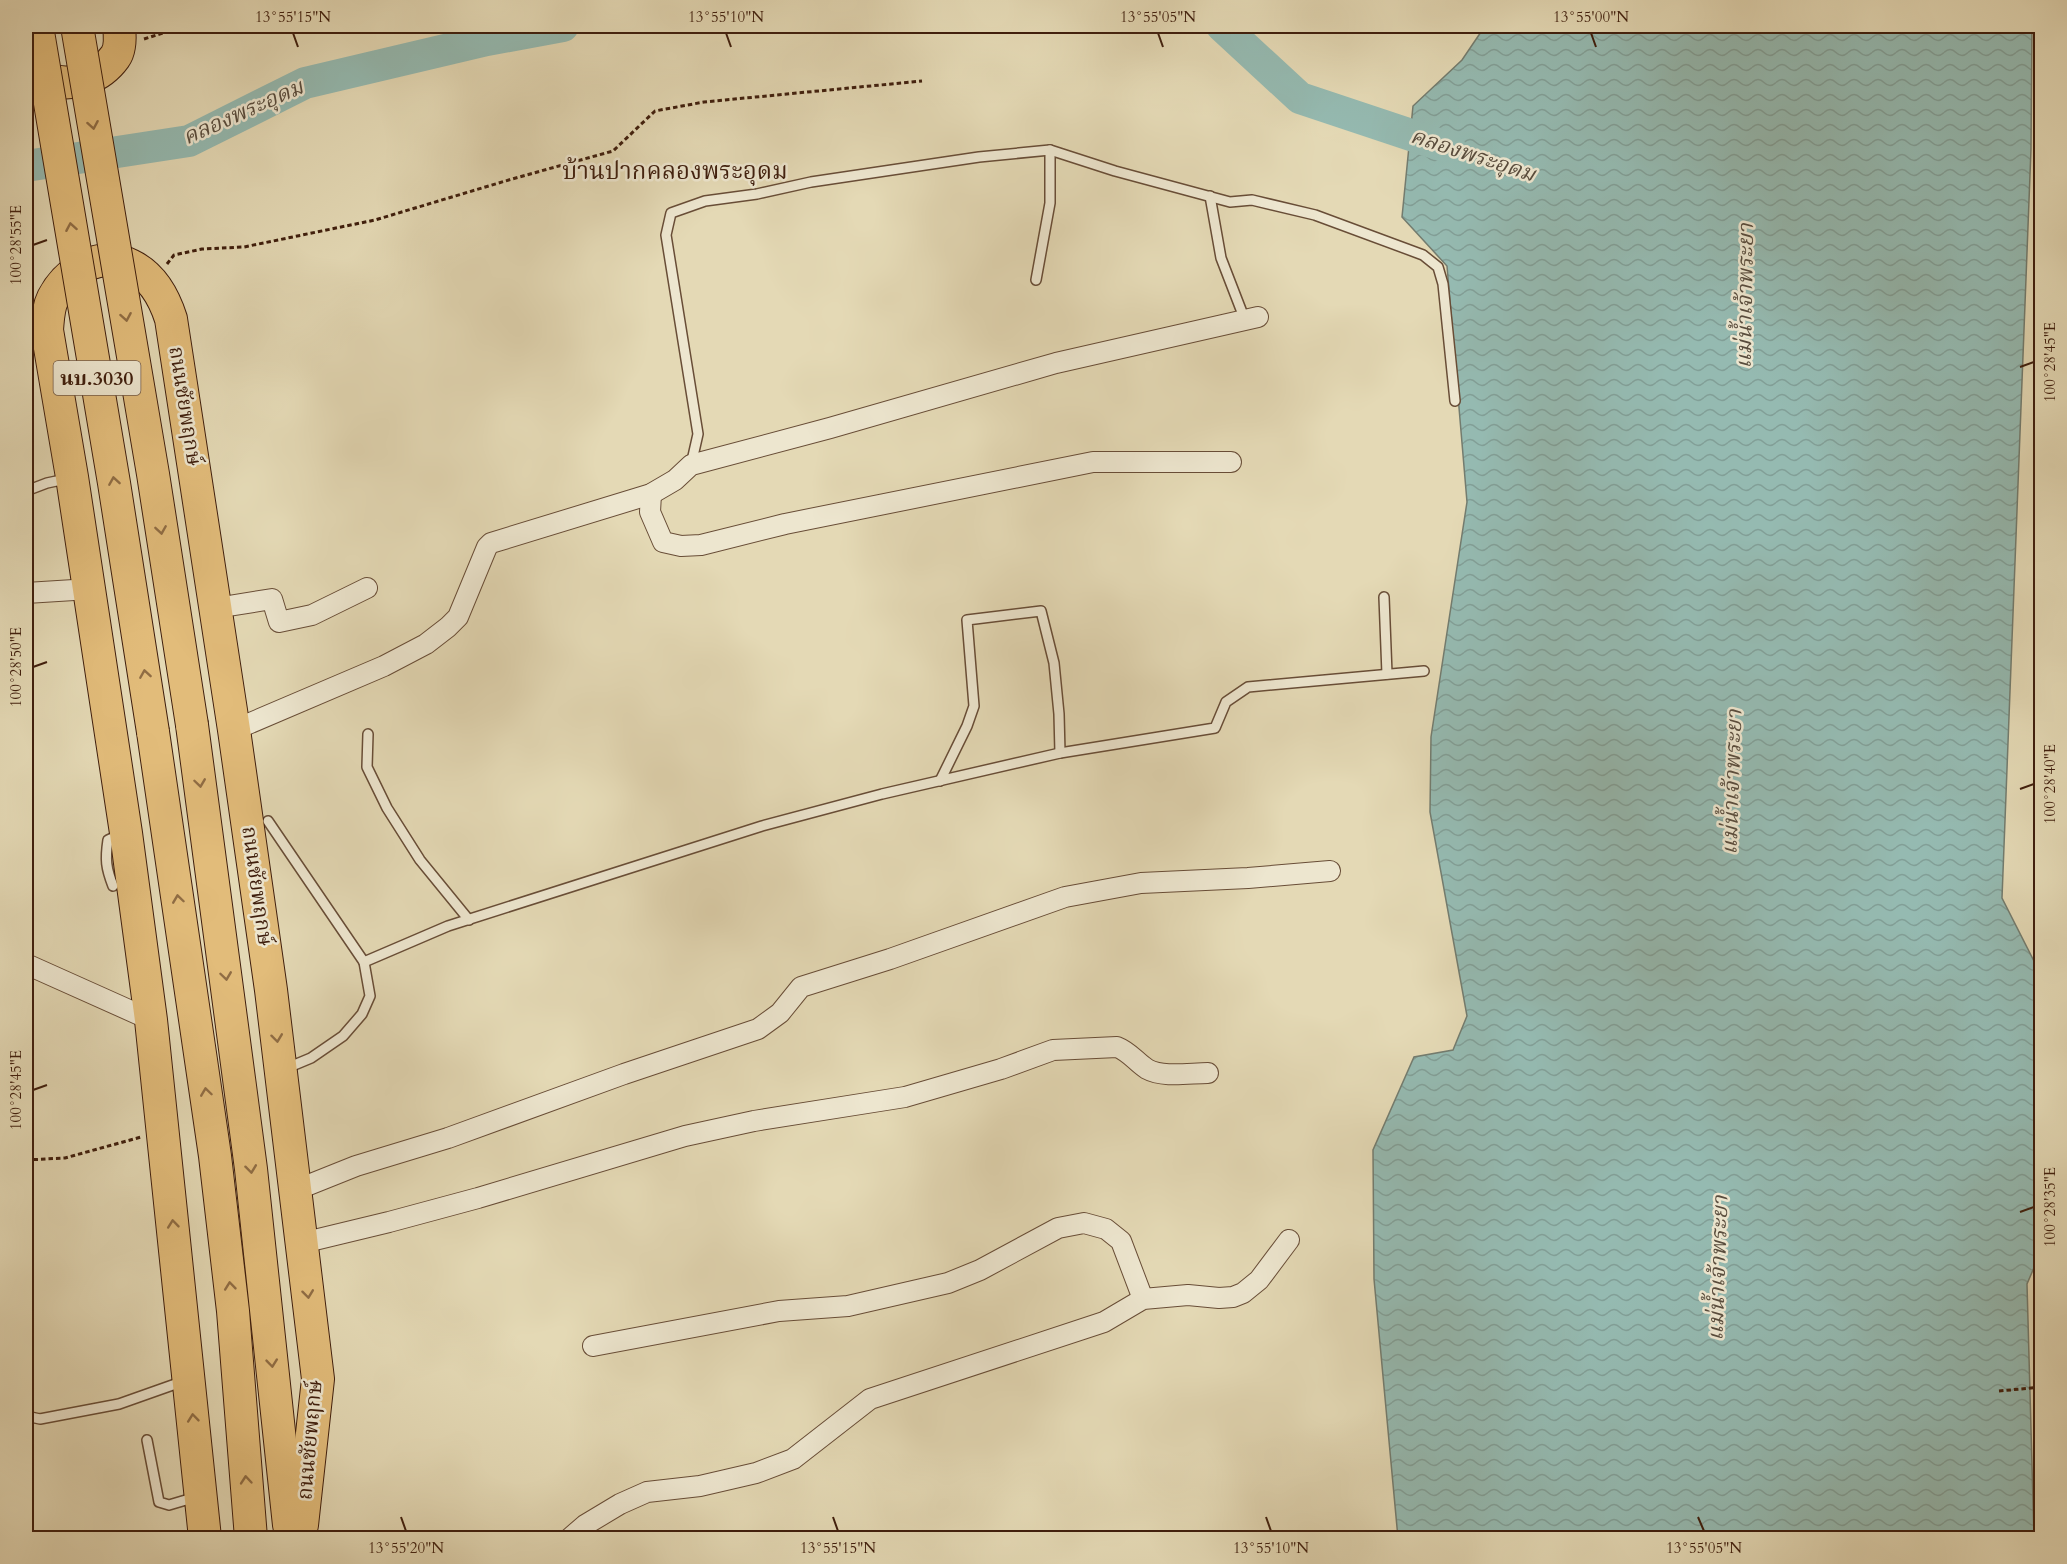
<svg xmlns="http://www.w3.org/2000/svg" width="2067" height="1564" font-family="Cardo,'Noto Serif Thai',serif">
<style>
.water{fill:url(#water-waves);stroke:#737c6f;stroke-width:1.5}
.lines{fill:none;stroke-linecap:round;stroke-linejoin:round}
.river{stroke:#95bab1;stroke-width:32}
.lane-casing{stroke:#684d37;stroke-width:12}
.street-casing{stroke:#684d37;stroke-width:22}
.primary-casing{stroke:#3f1e0d;stroke-width:34}
.path{stroke:#3f1e0d;stroke-width:3;stroke-dasharray:4.5 3;stroke-linecap:butt}
.lane{stroke:#ede6cf;stroke-width:9}
.street{stroke:#ede6cf;stroke-width:20}
.primary{stroke:#e2bc7a;stroke-width:32}
.primary-bridge-casing{stroke:#3f1e0d;stroke-width:34;stroke-linecap:butt}
.primary-bridge{stroke:#e2bc7a;stroke-width:32}
.oneway{stroke:#906d44}
.ticks{fill:none;stroke:#3f1e0d;stroke-width:2}
.labels{text-anchor:middle;dominant-baseline:central;stroke-width:5;stroke-linejoin:round;paint-order:stroke}
.shield{fill:#ede6cf;stroke:#735a47;stroke-width:1.5}
.shield-label{font-size:20px;font-weight:bold;fill:#3f1e0d}
.street-label{font-size:21px;fill:#3f1e0d;stroke:#ede6cf}
.water-label{font-size:22px;font-style:italic;fill:#594d3e;stroke:#ede6cf}
.quarter-label{font-size:24px;fill:#3f1e0d;stroke:#ede6cf}
.neatline{fill:none;stroke:#3f1e0d;stroke-width:2}
.ticks-label{font-size:15px;text-anchor:middle;fill:#3f1e0d}
</style>
<defs>
<pattern id="water-waves" width="16" height="10" patternUnits="userSpaceOnUse" patternTransform="scale(1.5)"><rect width="16" height="10" fill="#95bab1"/><path d="M0 5q4-4 8 0t8 0" fill="none" stroke="#829f97"/></pattern>
</defs>
<rect width="100%" height="100%" fill="#e4d9b5"/>
<filter id="stains"><feTurbulence type="fractalNoise" baseFrequency=".00333" numOctaves="4"/><feColorMatrix values="0 0 0 0 .2 0 0 0 0 .09 0 0 0 0 .02 0 0 0 .5 -.17"/></filter>
<radialGradient id="worn" r=".72"><stop offset=".6" stop-color="#630" stop-opacity="0"/><stop offset="1" stop-color="#630" stop-opacity=".3"/></radialGradient>
<!-- water -->
<polygon class="water" points="1485,26 2032,26 2031,149 2002,898 2041,975 2042,1249 2027,1284 2034,1538 1398,1538 1374,1279 1373,1150 1414,1057 1453,1050 1467,1016 1430,812 1431,737 1467,502 1447,266 1402,217 1413,106 1462,60"/>
<g class="lines">
<!-- river -->
<g class="river">
<polyline points="1222,26 1300,98 1450,148"/>
<polyline points="26,166 189,141 305,83 487,40 563,26"/>
</g>
<!-- lane casing -->
<g class="lane-casing">
<g id="lane">
<polyline points="1210,196 1221,258 1245,320"/>
<polyline points="1036,280 1050,203 1050,150"/>
<polyline points="691,465 698,434 666,235 671,213 705,201 757,194 811,182 979,157 1050,150 1115,171 1230,202 1252,200 1315,215 1423,255 1438,267 1443,284 1455,401"/>
<polyline points="26,491 47,483 66,479"/>
<polyline points="1384,597 1387,674"/>
<polyline points="368,734 367,767 387,808 420,860 469,920"/>
<polyline points="940,781 967,726 974,706 967,620 1041,611 1054,663 1059,714 1060,753"/>
<polyline points="268,821 364,962"/>
<path d="M 113,886 C 106,868 105,860 108,840 L 121,834"/>
<polyline points="287,1068 311,1058 343,1036 362,1014 370,996 364,962 448,926 762,826 882,794 1060,753 1215,728 1226,702 1248,687 1424,671"/>
<polyline points="26,1416 40,1419 119,1404 184,1381"/>
<polyline points="147,1440 159,1502 169,1505 196,1497"/>
</g>
</g>
<!-- street casing -->
<g class="street-casing">
<g id="street">
<polyline points="651,494 650,512 663,542 681,546 701,545 785,524 1093,462 1231,462"/>
<polyline points="26,593 90,589"/>
<polyline points="216,608 272,599 279,622 312,615 367,588"/>
<polyline points="234,730 384,666 426,644 448,627 458,617 487,547 491,543 651,494 675,480 691,465 830,428 1056,363 1258,317"/>
<polyline points="26,964 151,1020"/>
<polyline points="296,1190 356,1166 448,1138 624,1074 758,1029 780,1013 801,987 890,959 1065,897 1141,883 1248,878 1330,871"/>
<path d="M 302,1243 L 389,1222 L 478,1198 L 685,1136 L 754,1121 L 905,1097 L 1001,1069 L 1053,1050 L 1117,1047 C 1130,1052 1136,1062 1147,1069 C 1163,1078 1190,1073 1208,1073"/>
<polyline points="593,1346 779,1311 848,1306 948,1283 980,1270 1058,1228 1084,1223 1106,1229 1121,1241 1143,1299"/>
<polyline points="570,1538 585,1525 620,1504 647,1492 700,1486 756,1473 793,1459 870,1399 1104,1322 1143,1299 1188,1295 1219,1298 1233,1297 1243,1293 1259,1280 1289,1240"/>
</g>
</g>
<!-- primary casing -->
<g class="primary-casing">
<g id="primary">
<path d="M 26,66 C 33,71 40,78 49,80 C 74,87 100,78 115,57 C 121,49 120,35 119,26"/>
<polyline points="192,725 251,1169 289,1525"/>
<polyline points="153,732 215,1156 233,1311 251,1538"/>
<path d="M 205,1538 L 151,1020 L 126,833 L 72,477 L 47,330 C 48,319 48,308 53,298 C 67,271 100,250 130,265 C 151,275 164,297 171,319 L 234,730 L 271,990 L 318,1379 L 302,1525 L 297,1538"/>
</g>
</g>
<!-- path -->
<g class="path">
<polyline points="144,39 185,26"/>
<polyline points="167,264 174,255 202,249 244,247 375,220 512,179 613,151 655,111 704,102 922,81"/>
<polyline points="26,1160 65,1158 141,1137"/>
<polyline points="1999,1391 2042,1387"/>
</g>
<!-- lane -->
<use href="#lane" class="lane"/>
<!-- street -->
<use href="#street" class="street"/>
<!-- primary -->
<use href="#primary" class="primary"/>
<!-- primary-bridge casing -->
<g class="primary-bridge-casing">
<g id="primary-bridge">
<polyline points="37,26 114,483 153,732"/>
<polyline points="77,26 153,474 192,725"/>
</g>
</g>
<!-- primary-bridge -->
<use href="#primary-bridge" class="primary-bridge"/>
</g>
<!-- one-way arrows -->
<defs><path id="oneway-chevron" d="M-2-3.5L2.5 0L-2 3.5" fill="none" stroke-width="1.6" stroke-linecap="round" stroke-linejoin="round" transform="scale(1.5)"/></defs>
<g class="oneway">
<use href="#oneway-chevron" transform="translate(93 125) rotate(80)"/>
<use href="#oneway-chevron" transform="translate(71 227) rotate(-100)"/>
<use href="#oneway-chevron" transform="translate(126 317) rotate(80)"/>
<use href="#oneway-chevron" transform="translate(114 481) rotate(-99)"/>
<use href="#oneway-chevron" transform="translate(161 530) rotate(81)"/>
<use href="#oneway-chevron" transform="translate(145 674) rotate(-99)"/>
<use href="#oneway-chevron" transform="translate(200 783) rotate(82)"/>
<use href="#oneway-chevron" transform="translate(178 899) rotate(-98)"/>
<use href="#oneway-chevron" transform="translate(226 976) rotate(82)"/>
<use href="#oneway-chevron" transform="translate(277 1038) rotate(83)"/>
<use href="#oneway-chevron" transform="translate(206 1092) rotate(-98)"/>
<use href="#oneway-chevron" transform="translate(251 1169) rotate(83)"/>
<use href="#oneway-chevron" transform="translate(173 1224) rotate(-96)"/>
<use href="#oneway-chevron" transform="translate(230 1286) rotate(-96)"/>
<use href="#oneway-chevron" transform="translate(308 1294) rotate(83)"/>
<use href="#oneway-chevron" transform="translate(272 1363) rotate(84)"/>
<use href="#oneway-chevron" transform="translate(193 1418) rotate(-96)"/>
<use href="#oneway-chevron" transform="translate(246 1480) rotate(-95)"/>
</g>
<!-- ticks -->
<path class="ticks" d="M 293,33 L 298,47M 726,33 L 731,47M 1158,33 L 1163,47M 1591,33 L 1596,47M 33,245 L 47,240M 2020,367 L 2034,362M 33,667 L 47,662M 2020,789 L 2034,784M 33,1090 L 47,1085M 2020,1212 L 2034,1207M 401,1517 L 406,1531M 833,1517 L 838,1531M 1266,1517 L 1271,1531M 1698,1517 L 1704,1531"/>
<g class="labels">
<!-- shield labels -->
<rect class="shield" x="53.5" y="361" width="87" height="34" rx="4.5"/>
<g class="shield-label">
<text x="97" y="378">นบ.3030</text>
</g>
<!-- street labels -->
<g class="street-label">
<text transform="translate(185 406) rotate(81)">ถนนชัยพฤกษ์</text>
<text transform="translate(257 886) rotate(82)">ถนนชัยพฤกษ์</text>
<text transform="translate(310 1440) rotate(-85)">ถนนชัยพฤกษ์</text>
</g>
<!-- water labels -->
<g class="water-label">
<text transform="translate(243 112) rotate(-24)">คลองพระอุดม</text>
<text transform="translate(1473 155) rotate(18)">คลองพระอุดม</text>
<text transform="translate(1745 296) rotate(-89)">แม่น้ำเจ้าพระยา</text>
<text transform="translate(1732 782) rotate(-88)">แม่น้ำเจ้าพระยา</text>
<text transform="translate(1718 1268) rotate(-88)">แม่น้ำเจ้าพระยา</text>
</g>
<!-- quarter labels -->
<g class="quarter-label">
<text x="675" y="171">บ้านปากคลองพระอุดม</text>
</g>
</g>
<!-- margin -->
<rect width="2067" height="1564" fill="none" stroke="#e4d9b5" stroke-width="66"/>
<rect x="33" y="33" width="2001" height="1498" class="neatline"/>
<g class="ticks-label">
<text x="293" y="22">13°55'15"N</text>
<text x="726" y="22">13°55'10"N</text>
<text x="1158" y="22">13°55'05"N</text>
<text x="1591" y="22">13°55'00"N</text>
<text transform="translate(16 245) rotate(-90)" y="5">100°28'55"E</text>
<text transform="translate(2050 362) rotate(-90)" y="5">100°28'45"E</text>
<text transform="translate(16 667) rotate(-90)" y="5">100°28'50"E</text>
<text transform="translate(2050 784) rotate(-90)" y="5">100°28'40"E</text>
<text transform="translate(16 1090) rotate(-90)" y="5">100°28'45"E</text>
<text transform="translate(2050 1207) rotate(-90)" y="5">100°28'35"E</text>
<text x="406" y="1553">13°55'20"N</text>
<text x="838" y="1553">13°55'15"N</text>
<text x="1271" y="1553">13°55'10"N</text>
<text x="1704" y="1553">13°55'05"N</text>
</g>
<rect width="100%" height="100%" filter="url(#stains)"/>
<rect width="100%" height="100%" fill="url(#worn)"/>
</svg>
